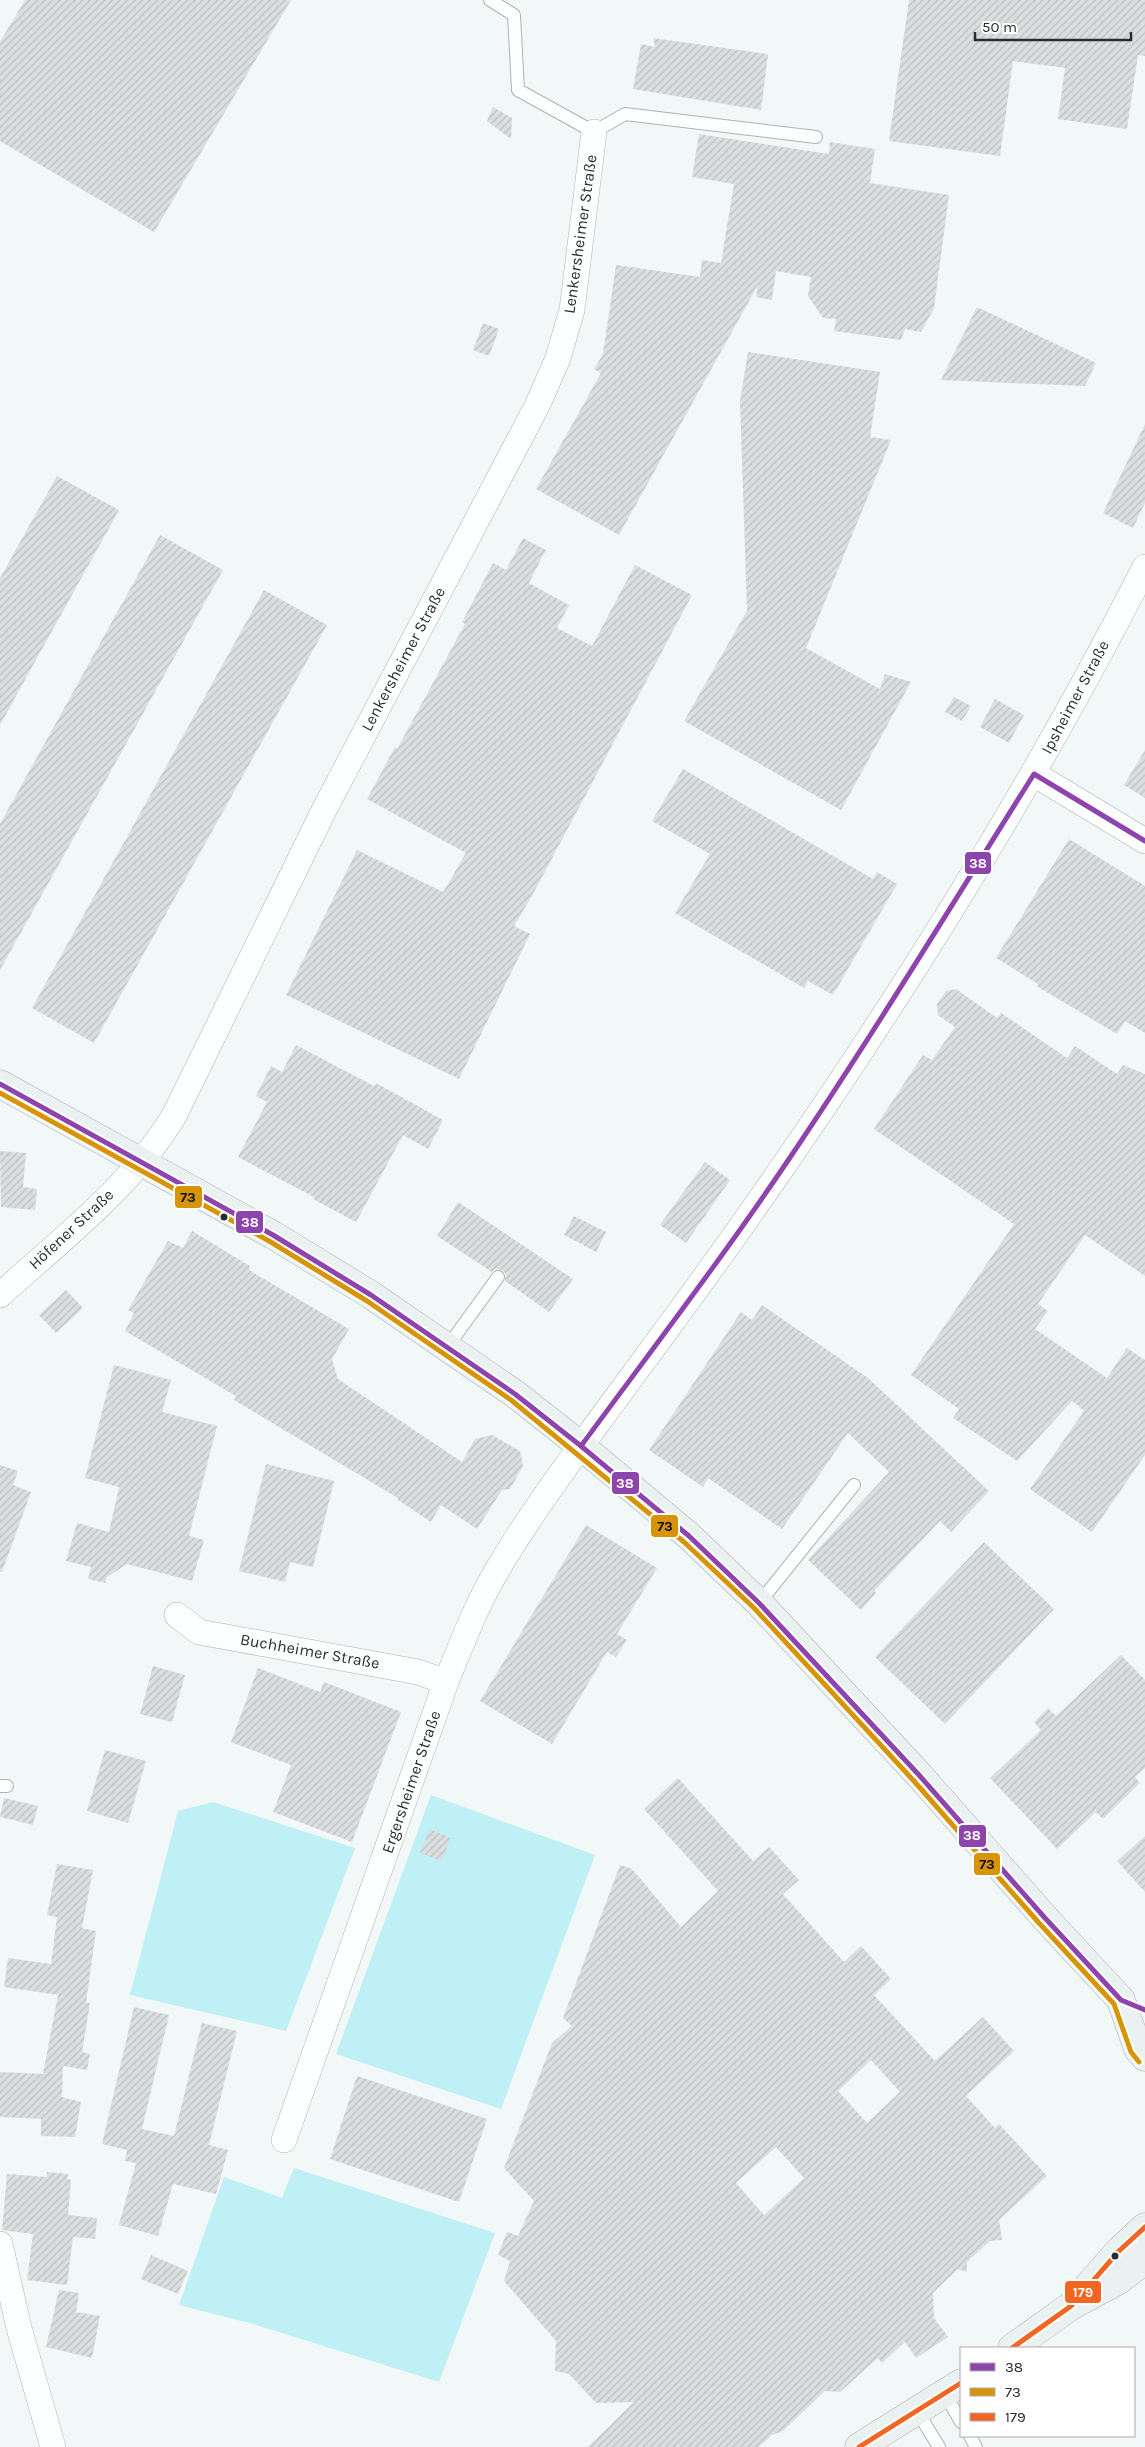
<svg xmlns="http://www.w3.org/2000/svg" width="1145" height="2447" font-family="Karla,sans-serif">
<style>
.green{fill:#bef0f5}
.building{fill:url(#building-hatch);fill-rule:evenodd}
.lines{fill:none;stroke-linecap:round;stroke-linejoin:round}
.lane-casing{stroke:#aeb2b2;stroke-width:14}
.street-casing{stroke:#aeb2b2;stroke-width:26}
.secondary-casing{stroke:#aeb2b2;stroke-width:29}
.lane{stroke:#fdfefe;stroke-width:12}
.street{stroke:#fdfefe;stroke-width:25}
.secondary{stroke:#eaf1f1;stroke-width:28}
.bus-1-casing{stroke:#fff;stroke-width:9}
.bus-2-casing{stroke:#fff;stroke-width:9}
.bus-3-casing{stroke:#fff;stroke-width:9}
.bus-1{stroke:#8e44ad;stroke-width:5}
.bus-2{stroke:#d89407;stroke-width:5}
.bus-3{stroke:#f26522;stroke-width:5}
.bus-dot{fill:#2a2d2d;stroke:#fff;stroke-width:2}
.labels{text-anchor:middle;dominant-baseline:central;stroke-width:4;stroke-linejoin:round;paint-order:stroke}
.street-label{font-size:16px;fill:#2a2d2d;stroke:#fff}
.line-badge{stroke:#fff;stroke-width:2}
.badge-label{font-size:14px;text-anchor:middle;font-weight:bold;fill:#fff}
.pale-badge-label{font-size:14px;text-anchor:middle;font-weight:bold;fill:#111}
</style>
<defs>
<pattern id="building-hatch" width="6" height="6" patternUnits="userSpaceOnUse" patternTransform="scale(1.25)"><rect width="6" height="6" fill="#dbdfdf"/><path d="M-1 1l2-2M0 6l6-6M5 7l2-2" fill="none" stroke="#bcc0c0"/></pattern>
</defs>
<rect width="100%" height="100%" fill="#f2f7f7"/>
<!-- green -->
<g class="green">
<polygon points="431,1795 595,1855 501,2109 336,2054"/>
<polygon points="213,1802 355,1848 286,2031 130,1995 178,1811"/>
<polygon points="294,2168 495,2233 439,2382 253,2324 179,2305 224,2177 282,2198"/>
</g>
<!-- building -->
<g class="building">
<polygon points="25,0 291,0 154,232 0,141 0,42"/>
<polygon points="909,0 1145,0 1145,56 1138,55 1127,129 1058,119 1065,68 1013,61 1000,156 889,141"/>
<polygon points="653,38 768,54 761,110 633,89 641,44 655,47"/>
<polygon points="493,107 512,118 511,139 487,121"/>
<polygon points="699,134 829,154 830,142 875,149 870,183 949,195 934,308 921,332 905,329 901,340 834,331 836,319 823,318 808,296 811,277 776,271 772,300 756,297 758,285 619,535 536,489 601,373 594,369 603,354 616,265 700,277 702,260 721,263 734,184 692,177"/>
<polygon points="977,307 1096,363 1085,386 941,380"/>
<polygon points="483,323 499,329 489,356 473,350"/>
<polygon points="748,352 880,372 870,437 891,440 806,648 880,689 885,674 911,682 841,810 684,721 747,611 740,401"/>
<polygon points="1145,424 1145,503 1133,528 1103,513"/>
<polygon points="57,476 119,510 0,725 0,578"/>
<polygon points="160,535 223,570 0,970 0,824"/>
<polygon points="523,538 546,550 529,583 569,605 557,628 592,646 635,565 692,595 533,894 514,926 530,934 459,1079 286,995 357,850 443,892 466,853 367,799 395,747 397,749 465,624 462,622 493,563 506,570"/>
<polygon points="264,590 327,625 94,1043 32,1008"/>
<polygon points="954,697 971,706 962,721 945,712"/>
<polygon points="995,699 1024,715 1009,743 980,727"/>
<polygon points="1145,750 1145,798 1124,785"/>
<polygon points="683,769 873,879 877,872 897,884 833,995 808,981 804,988 675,913 710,854 652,821"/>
<polygon points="1069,839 1145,886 1145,1033 1125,1021 1117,1034 1038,987 1038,984 996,958"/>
<polygon points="956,989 997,1018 1001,1013 1067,1058 1075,1046 1117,1074 1123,1065 1145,1074 1145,1276 1085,1235 1038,1304 1048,1311 1035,1329 1107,1378 1127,1348 1145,1360 1145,1455 1092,1532 1030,1489 1084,1411 1072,1401 1017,1461 953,1418 959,1409 911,1375 1014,1224 874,1129 923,1055 932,1060 955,1027 938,1015 937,1004 946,991"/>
<polygon points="296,1045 374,1086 376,1083 443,1120 428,1149 403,1135 356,1222 313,1199 314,1197 238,1157 267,1102 256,1096 271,1066 282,1072"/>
<polygon points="0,1151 26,1153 23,1187 37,1189 35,1210 1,1207"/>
<polygon points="705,1162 730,1180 686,1243 660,1225"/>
<polygon points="458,1202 573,1279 549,1312 505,1281 506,1274 502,1270 495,1269 492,1272 437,1236"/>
<polygon points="574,1216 606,1232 596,1252 564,1235"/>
<polygon points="192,1231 250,1266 249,1270 349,1329 332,1359 338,1379 462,1462 475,1439 492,1435 520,1451 523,1466 510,1489 502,1490 477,1529 441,1505 431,1522 398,1500 398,1498 234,1400 236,1396 125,1331 134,1313 128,1310 168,1241 183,1248"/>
<polygon points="66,1290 83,1308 56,1333 39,1315"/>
<polygon points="762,1305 868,1378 989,1491 951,1532 940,1521 874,1591 876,1593 861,1610 808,1560 889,1472 848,1433 782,1529 708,1478 703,1487 649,1450 741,1312 752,1320"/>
<polygon points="114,1365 171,1380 162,1412 217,1426 189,1536 204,1540 192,1581 127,1564 107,1577 105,1583 88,1579 91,1567 66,1561 77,1523 109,1532 119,1487 85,1478"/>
<polygon points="266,1464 334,1481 313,1567 290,1562 285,1582 239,1571"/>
<polygon points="0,1465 18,1471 13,1485 31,1492 2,1572 0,1572"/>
<polygon points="586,1525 657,1568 617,1634 627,1640 616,1657 607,1652 552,1744 480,1701"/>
<polygon points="984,1542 1054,1609 945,1724 875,1657"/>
<polygon points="1121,1655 1145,1680 1145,1768 1135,1777 1140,1783 1103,1819 1096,1812 1057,1849 990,1778 1041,1730 1034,1722 1048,1708 1056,1716"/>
<polygon points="153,1666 185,1675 172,1722 140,1714"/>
<polygon points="258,1668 320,1692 324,1682 401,1712 352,1842 273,1812 291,1765 231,1742"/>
<polygon points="105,1750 146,1761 128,1823 87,1811"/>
<path d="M 678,1778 L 753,1861 L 769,1847 L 799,1880 L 783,1894 L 844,1962 L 861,1946 L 891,1979 L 874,1995 L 935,2061 L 983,2017 L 1014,2051 L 966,2096 L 995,2128 L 999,2124 L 1047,2176 L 999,2220 L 1002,2240 L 990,2241 L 967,2262 L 967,2272 L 958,2269 L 933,2293 L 934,2318 L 948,2337 L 916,2358 L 905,2342 L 882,2363 L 878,2358 L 840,2392 L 825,2391 L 783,2431 L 772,2435 L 759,2447 L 588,2447 L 634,2402 L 596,2403 L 569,2374 L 555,2371 L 556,2341 L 504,2281 L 510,2261 L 498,2255 L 507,2232 L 518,2236 L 534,2201 L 504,2168 L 552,2043 L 572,2026 L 563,2018 L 620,1865 L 632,1869 L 681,1927 L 718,1891 L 644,1809 ZM 871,2060 L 900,2092 L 867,2123 L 838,2091 ZM 776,2147 L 804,2178 L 764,2215 L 736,2183 Z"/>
<polygon points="4,1798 38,1806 33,1825 0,1817"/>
<polygon points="430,1829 451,1838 441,1861 420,1853"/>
<polygon points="1145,1836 1145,1892 1117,1861"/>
<polygon points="57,1864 93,1870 82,1928 96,1931 86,2003 90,2003 82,2052 90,2054 87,2070 63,2066 62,2097 81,2102 75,2137 41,2136 41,2119 0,2117 0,2072 43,2074 58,1995 4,1987 8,1958 51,1964 57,1917 47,1915"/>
<polygon points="134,2007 169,2015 142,2129 174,2136 202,2023 237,2031 209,2145 228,2150 216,2194 173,2184 158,2236 119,2225 136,2163 125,2161 127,2150 102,2144"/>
<polygon points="357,2076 487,2119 459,2202 330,2159"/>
<polygon points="47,2172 68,2174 67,2179 71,2180 68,2215 97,2218 95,2239 73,2237 67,2285 27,2280 33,2234 2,2230 7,2174 47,2177"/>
<polygon points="151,2255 188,2271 178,2294 141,2279"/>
<polygon points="59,2290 79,2293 76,2312 100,2316 92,2358 46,2347"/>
</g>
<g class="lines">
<!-- lane casing -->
<g class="lane-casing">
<g id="lane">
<polyline points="490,0 514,15 518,90 594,132 625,114 816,137"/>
<polyline points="448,1346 498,1277"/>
<polyline points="759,1603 854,1485"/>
<polyline points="0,1786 7,1786"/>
<polyline points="945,2394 961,2422"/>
<polyline points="917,2411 939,2447"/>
<polyline points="970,2436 976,2447"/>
</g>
</g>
<!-- street casing -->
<g class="street-casing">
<g id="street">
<polyline points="1034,774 1145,841"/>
<path d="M 0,1295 C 62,1239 132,1186 175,1114 L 324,810 L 537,406 L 558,358 L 572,310 L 594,132"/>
<polyline points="177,1615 199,1632 418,1672 446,1682"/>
<path d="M 284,2140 L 446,1682 C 462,1643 477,1603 499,1567 C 529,1516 565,1468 600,1420 C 650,1352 700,1285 748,1217 C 894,1009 1030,793 1145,567"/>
<polyline points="0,2244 19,2328 53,2447"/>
</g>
</g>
<!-- secondary casing -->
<g class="secondary-casing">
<g id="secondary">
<polyline points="0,1084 273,1235 371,1295 515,1394 581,1446 689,1536 759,1603 919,1775 1045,1918 1121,2000 1138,2049 1145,2057"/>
<polyline points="1082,2293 1119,2251 1145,2227"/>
<polyline points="1012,2348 1071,2306 1119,2280 1145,2260"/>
<polyline points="859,2447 961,2383"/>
</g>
</g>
<!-- lane -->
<use href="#lane" class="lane"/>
<!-- street -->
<use href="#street" class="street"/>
<!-- secondary -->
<use href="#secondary" class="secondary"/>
<!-- bus-1 casing -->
<g class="bus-1-casing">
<g id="bus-1">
<polyline points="0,1084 273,1235 371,1295 515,1394 581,1446 689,1536 759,1603 919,1775 1045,1918 1121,2000 1145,2010"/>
<path d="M 581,1446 C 651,1351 723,1257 789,1159 C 874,1033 953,903 1034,774 L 1145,841"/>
</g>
</g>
<!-- bus-2 casing -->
<g class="bus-2-casing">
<polyline id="bus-2" points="0,1093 269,1241 367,1301 511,1400 684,1542 754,1608 913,1780 1039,1923 1114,2004 1131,2052 1139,2062"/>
</g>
<!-- bus-3 casing -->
<g class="bus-3-casing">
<g id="bus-3">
<polyline points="1012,2348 1071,2306 1119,2251 1145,2227"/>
<polyline points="859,2447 961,2383"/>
</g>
</g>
<!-- bus-1 -->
<use href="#bus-1" class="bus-1"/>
<!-- bus-2 -->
<use href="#bus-2" class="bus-2"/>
<!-- bus-3 -->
<use href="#bus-3" class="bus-3"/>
</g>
<!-- markers -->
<g class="bus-dot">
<circle cx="224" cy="1217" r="4.5"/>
<circle cx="1115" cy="2256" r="4.5"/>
</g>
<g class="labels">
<!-- street labels -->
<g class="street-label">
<text transform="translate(580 234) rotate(-82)">Lenkersheimer Straße</text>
<text transform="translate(403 659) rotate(-62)">Lenkersheimer Straße</text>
<text transform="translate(1075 697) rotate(-62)">Ipsheimer Straße</text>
<text transform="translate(71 1229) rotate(-43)">Höfener Straße</text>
<text transform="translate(310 1651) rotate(10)">Buchheimer Straße</text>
<text transform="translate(411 1782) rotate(-71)">Ergersheimer Straße</text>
</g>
</g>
<g class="line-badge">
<rect x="964" y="851" width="28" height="24" rx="5" fill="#8e44ad"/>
<rect x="174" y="1185" width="29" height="24" rx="5" fill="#d89407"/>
<rect x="235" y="1210" width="29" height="24" rx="5" fill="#8e44ad"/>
<rect x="611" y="1471" width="29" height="24" rx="5" fill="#8e44ad"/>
<rect x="650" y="1514" width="29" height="24" rx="5" fill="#d89407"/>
<rect x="958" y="1824" width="29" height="24" rx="5" fill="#8e44ad"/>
<rect x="973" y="1852" width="28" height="24" rx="5" fill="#d89407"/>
<rect x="1064" y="2280" width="38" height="24" rx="5" fill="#f26522"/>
</g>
<g class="badge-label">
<text x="978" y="868">38</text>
<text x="250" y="1227">38</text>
<text x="625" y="1488">38</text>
<text x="972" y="1840">38</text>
<text x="1083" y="2297">179</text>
</g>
<g class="pale-badge-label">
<text x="188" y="1202">73</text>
<text x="665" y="1531">73</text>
<text x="987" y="1869">73</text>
</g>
<!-- legend -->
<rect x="960" y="2347" width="175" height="90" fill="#ffffff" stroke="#aaabab"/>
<rect x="970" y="2363" width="25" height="8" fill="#8e44ad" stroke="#aaabab"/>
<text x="1005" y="2372" font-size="15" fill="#2a2d2d">38</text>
<rect x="970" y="2388" width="25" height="8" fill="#d89407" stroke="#aaabab"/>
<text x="1005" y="2397" font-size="15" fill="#2a2d2d">73</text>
<rect x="970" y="2413" width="25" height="8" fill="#f26522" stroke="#aaabab"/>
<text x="1005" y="2422" font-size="15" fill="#2a2d2d">179</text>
<!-- scale -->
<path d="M975 32v8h156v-8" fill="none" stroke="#2a2d2d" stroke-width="2.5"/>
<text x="982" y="32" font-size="15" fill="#2a2d2d" stroke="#ffffff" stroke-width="4" paint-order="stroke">50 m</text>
</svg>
